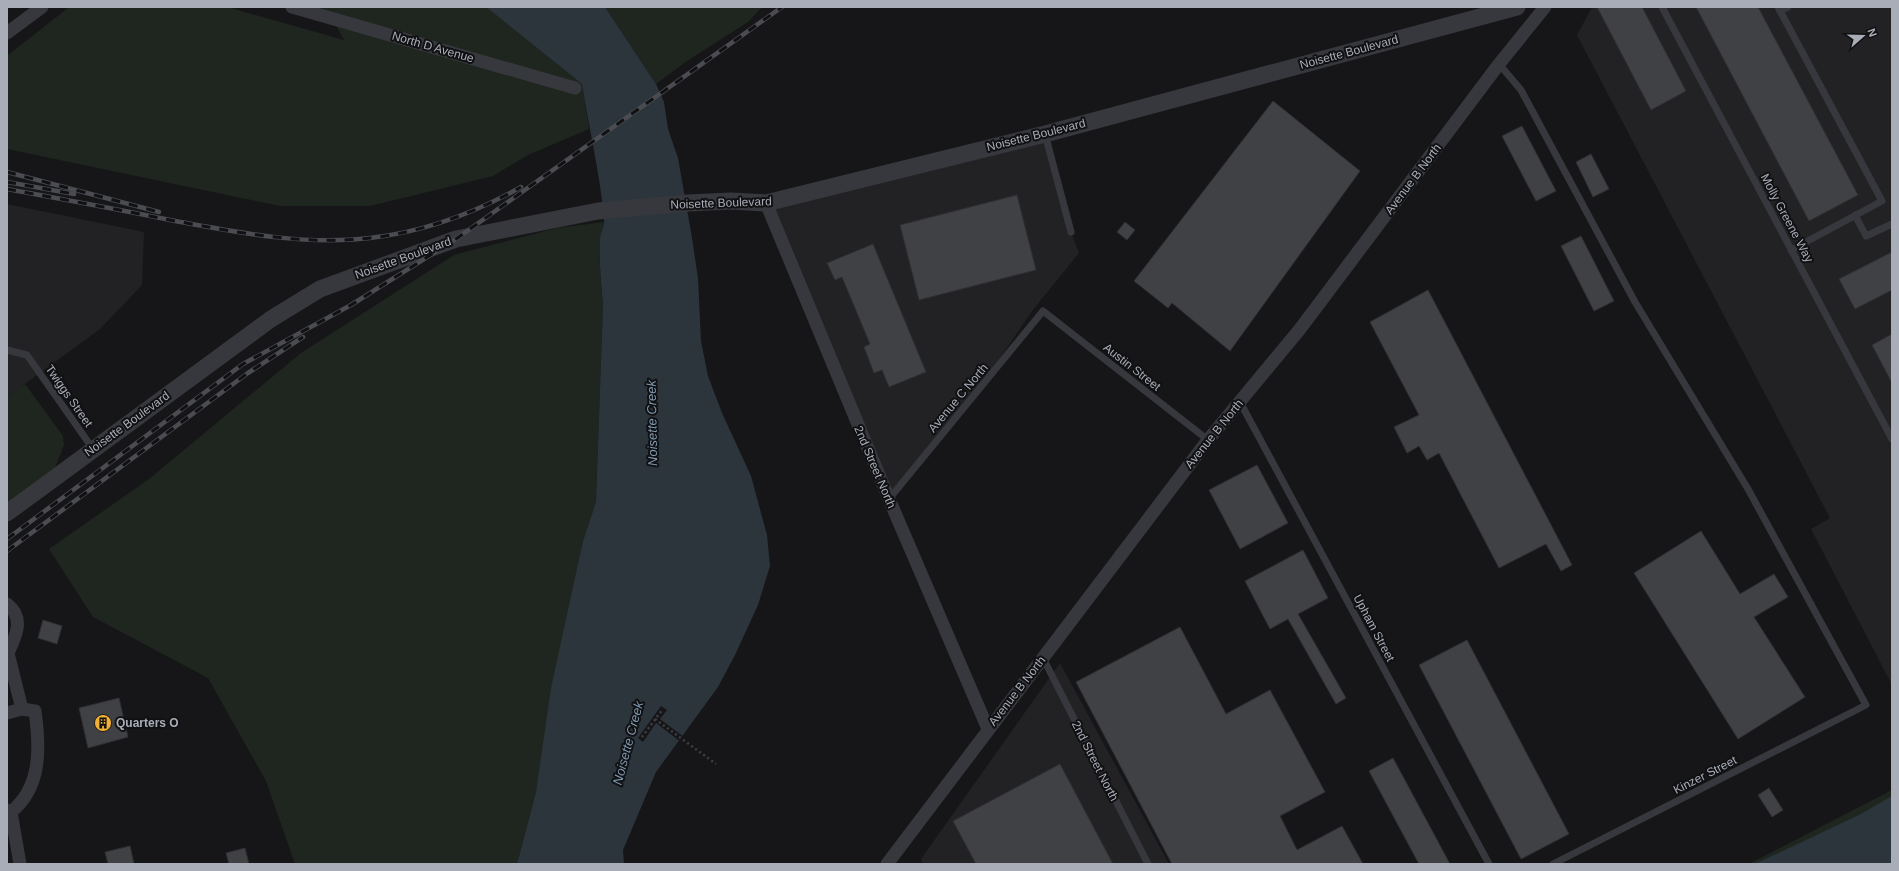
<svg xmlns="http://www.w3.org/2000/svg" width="1899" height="871" font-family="Arial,sans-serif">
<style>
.built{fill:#222225}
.green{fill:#1e261f}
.water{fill:#2c353c}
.pier{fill:#161618}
.building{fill:#404145;stroke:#303034}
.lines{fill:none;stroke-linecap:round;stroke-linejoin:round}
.path{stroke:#3d3f44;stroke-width:2.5;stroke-dasharray:2 3;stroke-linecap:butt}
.service{stroke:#37383d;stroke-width:7}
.minor{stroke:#37383d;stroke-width:13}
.tertiary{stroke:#37383d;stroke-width:17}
.rail-casing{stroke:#4a4c52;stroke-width:4.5}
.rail{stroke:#111113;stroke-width:3;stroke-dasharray:9;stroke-linecap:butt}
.labels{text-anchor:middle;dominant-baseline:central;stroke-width:4;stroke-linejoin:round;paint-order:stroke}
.street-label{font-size:12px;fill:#a8adb8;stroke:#111113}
.poi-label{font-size:12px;font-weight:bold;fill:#a8adb8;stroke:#111113;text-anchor:start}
.water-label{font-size:13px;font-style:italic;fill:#7f9bb3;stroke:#111113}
</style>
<rect width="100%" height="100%" fill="#161618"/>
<!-- built -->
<g class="built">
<polygon points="1592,7 1892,7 1892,685 1811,529 1830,518 1577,35"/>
<polygon points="1045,134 1071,232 1079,253 1032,311 974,396 889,499 766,203"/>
<polygon points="7,204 144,232 142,285 100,329 7,397"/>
<polygon points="1060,663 1169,864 923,864 921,859"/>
</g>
<!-- green -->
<g class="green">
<polygon points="69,7 227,7 344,40 330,14 312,7 486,7 582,84 589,129 528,155 493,176 370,206 280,206 7,149 7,56"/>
<polygon points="605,7 762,7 748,22 687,61 656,84"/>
<path d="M 604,222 C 597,249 600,277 603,304 L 596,502 L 583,541 L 536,792 L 517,864 L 295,864 L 266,781 L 208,678 L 93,617 L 49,549 L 149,479 L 301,353 L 454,255 L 557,228 Z"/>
<polygon points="25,384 63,436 64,445 55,468 7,504 7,397"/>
<polygon points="1892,790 1892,830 1808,864 1749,864"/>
</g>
<!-- water -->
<g class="water">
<path d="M 486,7 L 605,7 L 656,84 L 664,102 L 668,129 L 678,158 L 692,238 L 698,278 L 701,341 L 708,376 L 722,413 L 751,476 L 767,535 L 770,566 L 758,605 L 735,655 L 718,687 L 656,772 L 623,850 L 624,864 L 517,864 L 536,792 L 551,688 L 583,541 L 596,502 L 603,304 C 601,283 599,262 600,240 C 600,233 605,226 604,219 C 600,173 589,129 582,84 Z"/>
<polygon points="1892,796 1892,864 1755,864 1861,814"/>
</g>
<!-- pier -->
<polygon class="pier" points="661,706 667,710 660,719 684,737 681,742 656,723 643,742 638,738"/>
<!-- building -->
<g class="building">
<polygon points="1597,7 1642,7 1686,91 1651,110"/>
<polygon points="1696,7 1758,7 1858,195 1809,221"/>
<polygon points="1273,101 1360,171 1230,351 1172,303 1168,308 1134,281"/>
<polygon points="1522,126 1556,191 1536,201 1502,136"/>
<polygon points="1591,154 1609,189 1593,197 1576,162"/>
<polygon points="1017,195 1036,270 919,300 900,225"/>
<polygon points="1125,222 1135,230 1127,240 1117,232"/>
<polygon points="1581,236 1614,301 1594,311 1561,246"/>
<polygon points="873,244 926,372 889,387 882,370 874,373 864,347 870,344 842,277 835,280 827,263"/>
<polygon points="1892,252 1892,290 1855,309 1839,279"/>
<polygon points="1428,290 1572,565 1561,571 1546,544 1499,568 1439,453 1427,460 1419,446 1407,453 1394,427 1419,415 1370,322"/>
<polygon points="1892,334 1892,383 1872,345"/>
<polygon points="1257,465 1288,523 1240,549 1209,490"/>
<polygon points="1701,531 1740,594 1774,574 1788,597 1754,617 1805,697 1738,739 1634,573"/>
<polygon points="1303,550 1328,598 1298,614 1346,698 1336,704 1288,619 1270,629 1245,581"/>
<polygon points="43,620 62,626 57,644 38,638"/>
<polygon points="1180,627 1226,714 1270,690 1325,792 1280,816 1297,850 1342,826 1363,864 1172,864 1076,682"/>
<polygon points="1467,640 1569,834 1521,859 1419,665"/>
<polygon points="119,698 128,737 88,748 79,708"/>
<polygon points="1393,758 1450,864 1419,864 1369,771"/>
<polygon points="1060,764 1113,864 976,864 953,821"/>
<polygon points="1769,788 1783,810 1772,817 1758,795"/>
<polygon points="130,846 134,864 108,864 105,852"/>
<polygon points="245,848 249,864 229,864 226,853"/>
</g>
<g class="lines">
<!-- path -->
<g class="path">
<polyline points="655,719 716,764"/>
<polyline points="642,737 662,710"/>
</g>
<!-- service -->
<g class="service">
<polyline points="1662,7 1892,439"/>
<polyline points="1778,7 1882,201 1791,250"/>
<polyline points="1780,11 1788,7"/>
<polyline points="1499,64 1521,90 1635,302 1748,489 1866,705 1553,864"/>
<polyline points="1045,134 1071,232"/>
<polyline points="1855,215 1866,236 1892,224"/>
<polyline points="7,350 27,355 93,449"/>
<polyline points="1240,402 1489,864"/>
<polyline points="889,499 1043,311 1208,440"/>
<polyline points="1043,658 1148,864"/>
</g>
<!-- minor -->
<g class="minor">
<polyline points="292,7 575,88"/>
<polyline points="7,33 42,7"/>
<polyline points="766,203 889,499 988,729"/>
<path d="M 7,604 C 25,618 16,636 8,653 L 22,709"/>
<path d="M 7,713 L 22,709 L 35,711 C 40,747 42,787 11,812"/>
<polyline points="7,810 11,812 20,864"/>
<polyline points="887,864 1208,440 1300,329 1499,64 1545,7"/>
</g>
<!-- tertiary -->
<polyline class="tertiary" points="7,513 271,319 320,289 456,239 598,211 688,203 731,201 766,203 1045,134 1517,7"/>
<!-- rail casing -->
<g class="rail-casing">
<g id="rail">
<polyline points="7,172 159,212"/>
<polyline points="7,182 74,194"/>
<path d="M 7,189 C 61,199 116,209 170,220 C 236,232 303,246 370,238 C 423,232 475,213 521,187"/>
<polyline points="7,539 243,364 351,305 456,239 782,7"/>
<polyline points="7,551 248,373 303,337"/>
</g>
</g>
<!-- rail -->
<use href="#rail" class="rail"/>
</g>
<!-- icons -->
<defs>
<g id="building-disc" transform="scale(0.9)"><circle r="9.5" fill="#f2b134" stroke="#111113"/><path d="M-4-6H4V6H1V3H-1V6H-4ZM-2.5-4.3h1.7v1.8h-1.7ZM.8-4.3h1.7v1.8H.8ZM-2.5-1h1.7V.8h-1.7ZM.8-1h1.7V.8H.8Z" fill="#111"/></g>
</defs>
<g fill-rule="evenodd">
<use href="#building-disc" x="103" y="723"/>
</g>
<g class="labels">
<!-- street labels -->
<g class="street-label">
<text transform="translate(433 47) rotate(16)">North D Avenue</text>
<text transform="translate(1349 52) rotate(-15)">Noisette Boulevard</text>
<text transform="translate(1036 135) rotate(-14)">Noisette Boulevard</text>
<text transform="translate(1413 179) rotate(-53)">Avenue B North</text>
<text transform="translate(721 203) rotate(-2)">Noisette Boulevard</text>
<text transform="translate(1787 218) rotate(62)">Molly Greene Way</text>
<text transform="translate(403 258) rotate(-20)">Noisette Boulevard</text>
<text transform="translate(1132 367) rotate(38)">Austin Street</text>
<text transform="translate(69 396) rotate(55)">Twiggs Street</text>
<text transform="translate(958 398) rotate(-50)">Avenue C North</text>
<text transform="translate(127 424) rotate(-36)">Noisette Boulevard</text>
<text transform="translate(1214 434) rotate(-51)">Avenue B North</text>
<text transform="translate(875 467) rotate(67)">2nd Street North</text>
<text transform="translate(1374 628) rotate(62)">Upham Street</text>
<text transform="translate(1017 691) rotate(-52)">Avenue B North</text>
<text transform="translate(1095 761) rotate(63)">2nd Street North</text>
<text transform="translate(1705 775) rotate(-27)">Kinzer Street</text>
</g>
<!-- poi labels -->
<g class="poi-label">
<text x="116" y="723">Quarters O</text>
</g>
<!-- water labels -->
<g class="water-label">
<text transform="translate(652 423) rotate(-91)">Noisette Creek</text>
<text transform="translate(628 743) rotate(-75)">Noisette Creek</text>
</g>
</g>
<!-- border -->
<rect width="1899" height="871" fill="none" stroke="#a8adb8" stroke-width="16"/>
<!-- north arrow -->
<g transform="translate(1863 36) rotate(70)" stroke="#111113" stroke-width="3" paint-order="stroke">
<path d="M0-3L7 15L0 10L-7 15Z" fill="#a8adb8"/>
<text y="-6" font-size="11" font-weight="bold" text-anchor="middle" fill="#a8adb8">N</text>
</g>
</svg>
